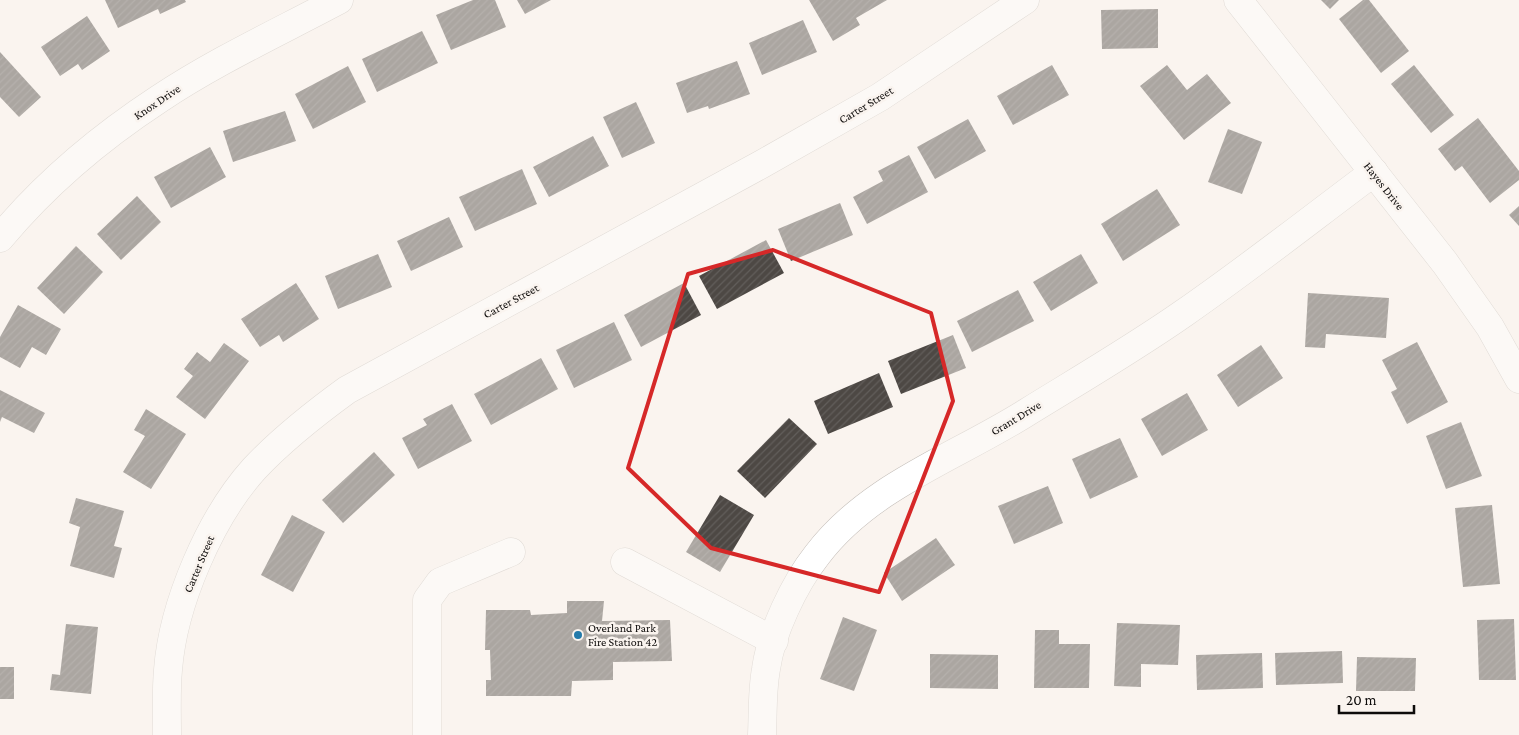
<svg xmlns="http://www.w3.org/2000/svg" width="1519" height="735" font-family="'Crimson Pro',serif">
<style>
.building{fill:url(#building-hatch)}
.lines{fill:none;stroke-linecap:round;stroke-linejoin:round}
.minor-casing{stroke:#c3bdb8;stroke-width:29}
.minor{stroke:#fff;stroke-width:28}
.marked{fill:none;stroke:#d62828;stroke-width:4;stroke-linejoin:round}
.poi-dot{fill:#247aaa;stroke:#faf4ef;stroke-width:2}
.labels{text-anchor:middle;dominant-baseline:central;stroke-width:5;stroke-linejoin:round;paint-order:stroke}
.street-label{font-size:12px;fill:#0d0b0a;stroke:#faf4ef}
.poi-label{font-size:12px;fill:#0d0b0a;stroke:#faf4ef;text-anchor:start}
</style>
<defs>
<pattern id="building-hatch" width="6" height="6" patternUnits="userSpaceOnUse" patternTransform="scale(1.25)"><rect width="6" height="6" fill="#4d4844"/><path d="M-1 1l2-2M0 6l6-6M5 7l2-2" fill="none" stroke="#625e5b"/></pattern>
</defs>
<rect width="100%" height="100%" fill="#faf4ef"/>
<!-- building -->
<g class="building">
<polygon points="105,0 185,0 186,2 160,14 158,9 118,28"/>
<polygon points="473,0 495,0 506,27 451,50 436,15"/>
<polygon points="517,0 551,0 525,14"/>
<polygon points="809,0 887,0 856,18 860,25 833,41"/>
<polygon points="1321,0 1339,0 1330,9"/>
<polygon points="1363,0 1369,0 1409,51 1381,73 1339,19"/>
<polygon points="1158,9 1158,48 1102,49 1101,10"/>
<polygon points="87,16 110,51 82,70 78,64 60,76 41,47"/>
<polygon points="803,20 817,52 762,75 749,43"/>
<polygon points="422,31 438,63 377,92 362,59"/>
<polygon points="0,52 41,97 19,117 0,97"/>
<polygon points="737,61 750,94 709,109 708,106 687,113 676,83"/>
<polygon points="1052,65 1069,95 1013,125 997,96"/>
<polygon points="1167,65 1187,90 1207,74 1231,103 1184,140 1140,86"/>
<polygon points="1414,65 1454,115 1431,133 1391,84"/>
<polygon points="348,66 366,102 313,129 295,94"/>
<polygon points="636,102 655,143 622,158 603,117"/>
<polygon points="285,111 296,141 233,162 223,131"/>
<polygon points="1478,118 1519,171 1519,180 1490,203 1462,166 1455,171 1438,149"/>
<polygon points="968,119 986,151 935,179 917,147"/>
<polygon points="1228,129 1262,142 1242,194 1208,182"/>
<polygon points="593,136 609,166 549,197 533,167"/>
<polygon points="210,147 226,177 171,208 154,177"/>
<polygon points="909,155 928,192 867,224 853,197 883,181 878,171"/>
<polygon points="522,169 537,204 475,231 459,197"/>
<polygon points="1157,189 1180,225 1123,261 1101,224"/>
<polygon points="137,196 161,222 121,260 97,234"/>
<polygon points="840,203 853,235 791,261 778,229"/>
<polygon points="1519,206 1519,226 1509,215"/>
<polygon points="449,217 463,247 411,271 397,241"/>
<polygon points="766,240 784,273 717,309 699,276"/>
<polygon points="76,246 103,272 64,314 37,288"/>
<polygon points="378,254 392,287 338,309 325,276"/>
<polygon points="1081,254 1098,283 1051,311 1033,282"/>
<polygon points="296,283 319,319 283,342 279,335 260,347 241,319"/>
<polygon points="684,283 701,315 641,347 624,315"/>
<polygon points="1018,290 1034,321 972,352 957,321"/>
<polygon points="1308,293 1389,298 1386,338 1326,334 1325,348 1305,347"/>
<polygon points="18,305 61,329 46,355 32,347 20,368 0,357 0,337"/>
<polygon points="614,322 632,360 574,388 556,350"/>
<polygon points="953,335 966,368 901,394 888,361"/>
<polygon points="1417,342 1448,402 1407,424 1391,392 1397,389 1382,360"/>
<polygon points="224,343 249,361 205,419 176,397 193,376 184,369 197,352 210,362"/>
<polygon points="1261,345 1283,378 1238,407 1217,375"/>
<polygon points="541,358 558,389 491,425 474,394"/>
<polygon points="879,373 893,407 828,434 814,401"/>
<polygon points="0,390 45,413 34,433 2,417 0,422"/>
<polygon points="1187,393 1208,430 1162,456 1141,419"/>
<polygon points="452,404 472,441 418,469 402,438 427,425 423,419"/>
<polygon points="146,409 186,434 151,489 123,472 145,436 134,430"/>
<polygon points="789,418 817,444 765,498 737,471"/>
<polygon points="1461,422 1482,476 1446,489 1426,436"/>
<polygon points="1120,438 1138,477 1090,499 1072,459"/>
<polygon points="374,452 395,475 343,523 322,500"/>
<polygon points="1048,486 1063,523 1014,544 998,506"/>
<polygon points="720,495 754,515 720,572 686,552"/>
<polygon points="76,498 124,511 114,546 122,548 114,578 70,566 80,527 69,523"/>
<polygon points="1492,505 1500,584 1463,587 1455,508"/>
<polygon points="292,515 325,532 293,592 261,575"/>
<polygon points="936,538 955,565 902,601 884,573"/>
<polygon points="567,601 604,601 602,621 670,620 672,661 613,662 613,680 572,681 571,696 486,696 486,680 491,680 490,650 485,650 486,610 530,610 531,615 567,613"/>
<polygon points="843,617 877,630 854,691 820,679"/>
<polygon points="1514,619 1516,680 1479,680 1477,620"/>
<polygon points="1117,623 1180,625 1178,665 1141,664 1141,687 1114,686"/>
<polygon points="66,624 98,627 91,694 50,690 52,674 60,675"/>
<polygon points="1035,630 1059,630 1059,644 1090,644 1089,688 1034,688"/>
<polygon points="1342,651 1343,683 1276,685 1275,653"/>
<polygon points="1262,653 1263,688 1197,690 1196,655"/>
<polygon points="930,654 998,655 998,689 930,688"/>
<polygon points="1357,657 1416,658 1415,691 1356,691"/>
<rect x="0" y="667" width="14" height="32"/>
</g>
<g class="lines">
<!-- minor casing -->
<g class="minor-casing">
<g id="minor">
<polyline points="1238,0 1445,263 1490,327 1519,379"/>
<path d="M 0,238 C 45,184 101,137 159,99 C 216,61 279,32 339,0"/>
<polyline points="625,562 774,641"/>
<path d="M 167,735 C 167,714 166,691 168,670 C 173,604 210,518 254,469 C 282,439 314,414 347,390 L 762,164 L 880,97 L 1025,0"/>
<polyline points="427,735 427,600 440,582 511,552"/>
<path d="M 762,735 C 763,713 762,691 766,669 C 771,633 794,584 817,555 C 870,485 957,457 1029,411 C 1081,379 1134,348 1184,313 C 1249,268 1311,219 1374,172"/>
</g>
</g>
<!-- minor -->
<use href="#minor" class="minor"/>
</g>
<!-- marked area -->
<path d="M0 0H1519V735H0ZM 773,250 L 931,313 L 953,401 L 879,592 L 711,548 L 628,468 L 688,274 Z" fill="#faf4ef" fill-opacity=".55" fill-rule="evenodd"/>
<path class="marked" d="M 773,250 L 931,313 L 953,401 L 879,592 L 711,548 L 628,468 L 688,274 Z"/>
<!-- markers -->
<circle class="poi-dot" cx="578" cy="635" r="5"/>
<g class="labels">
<!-- street labels -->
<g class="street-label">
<text transform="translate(157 102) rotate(-34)">Knox Drive</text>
<text transform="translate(866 105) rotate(-31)">Carter Street</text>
<text transform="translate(1384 186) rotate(52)">Hayes Drive</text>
<text transform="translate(511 301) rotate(-28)">Carter Street</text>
<text transform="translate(1016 418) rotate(-31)">Grant Drive</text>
<text transform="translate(199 564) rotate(-67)">Carter Street</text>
</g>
<!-- poi labels -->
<g class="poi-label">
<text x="588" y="628">Overland Park<tspan x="588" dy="14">Fire Station 42</tspan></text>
</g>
</g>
<!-- scale -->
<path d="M1339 705v8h75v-8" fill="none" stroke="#0d0b0a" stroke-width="2.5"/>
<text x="1346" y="705" font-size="15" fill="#0d0b0a" stroke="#faf4ef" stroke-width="4" paint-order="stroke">20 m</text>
</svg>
